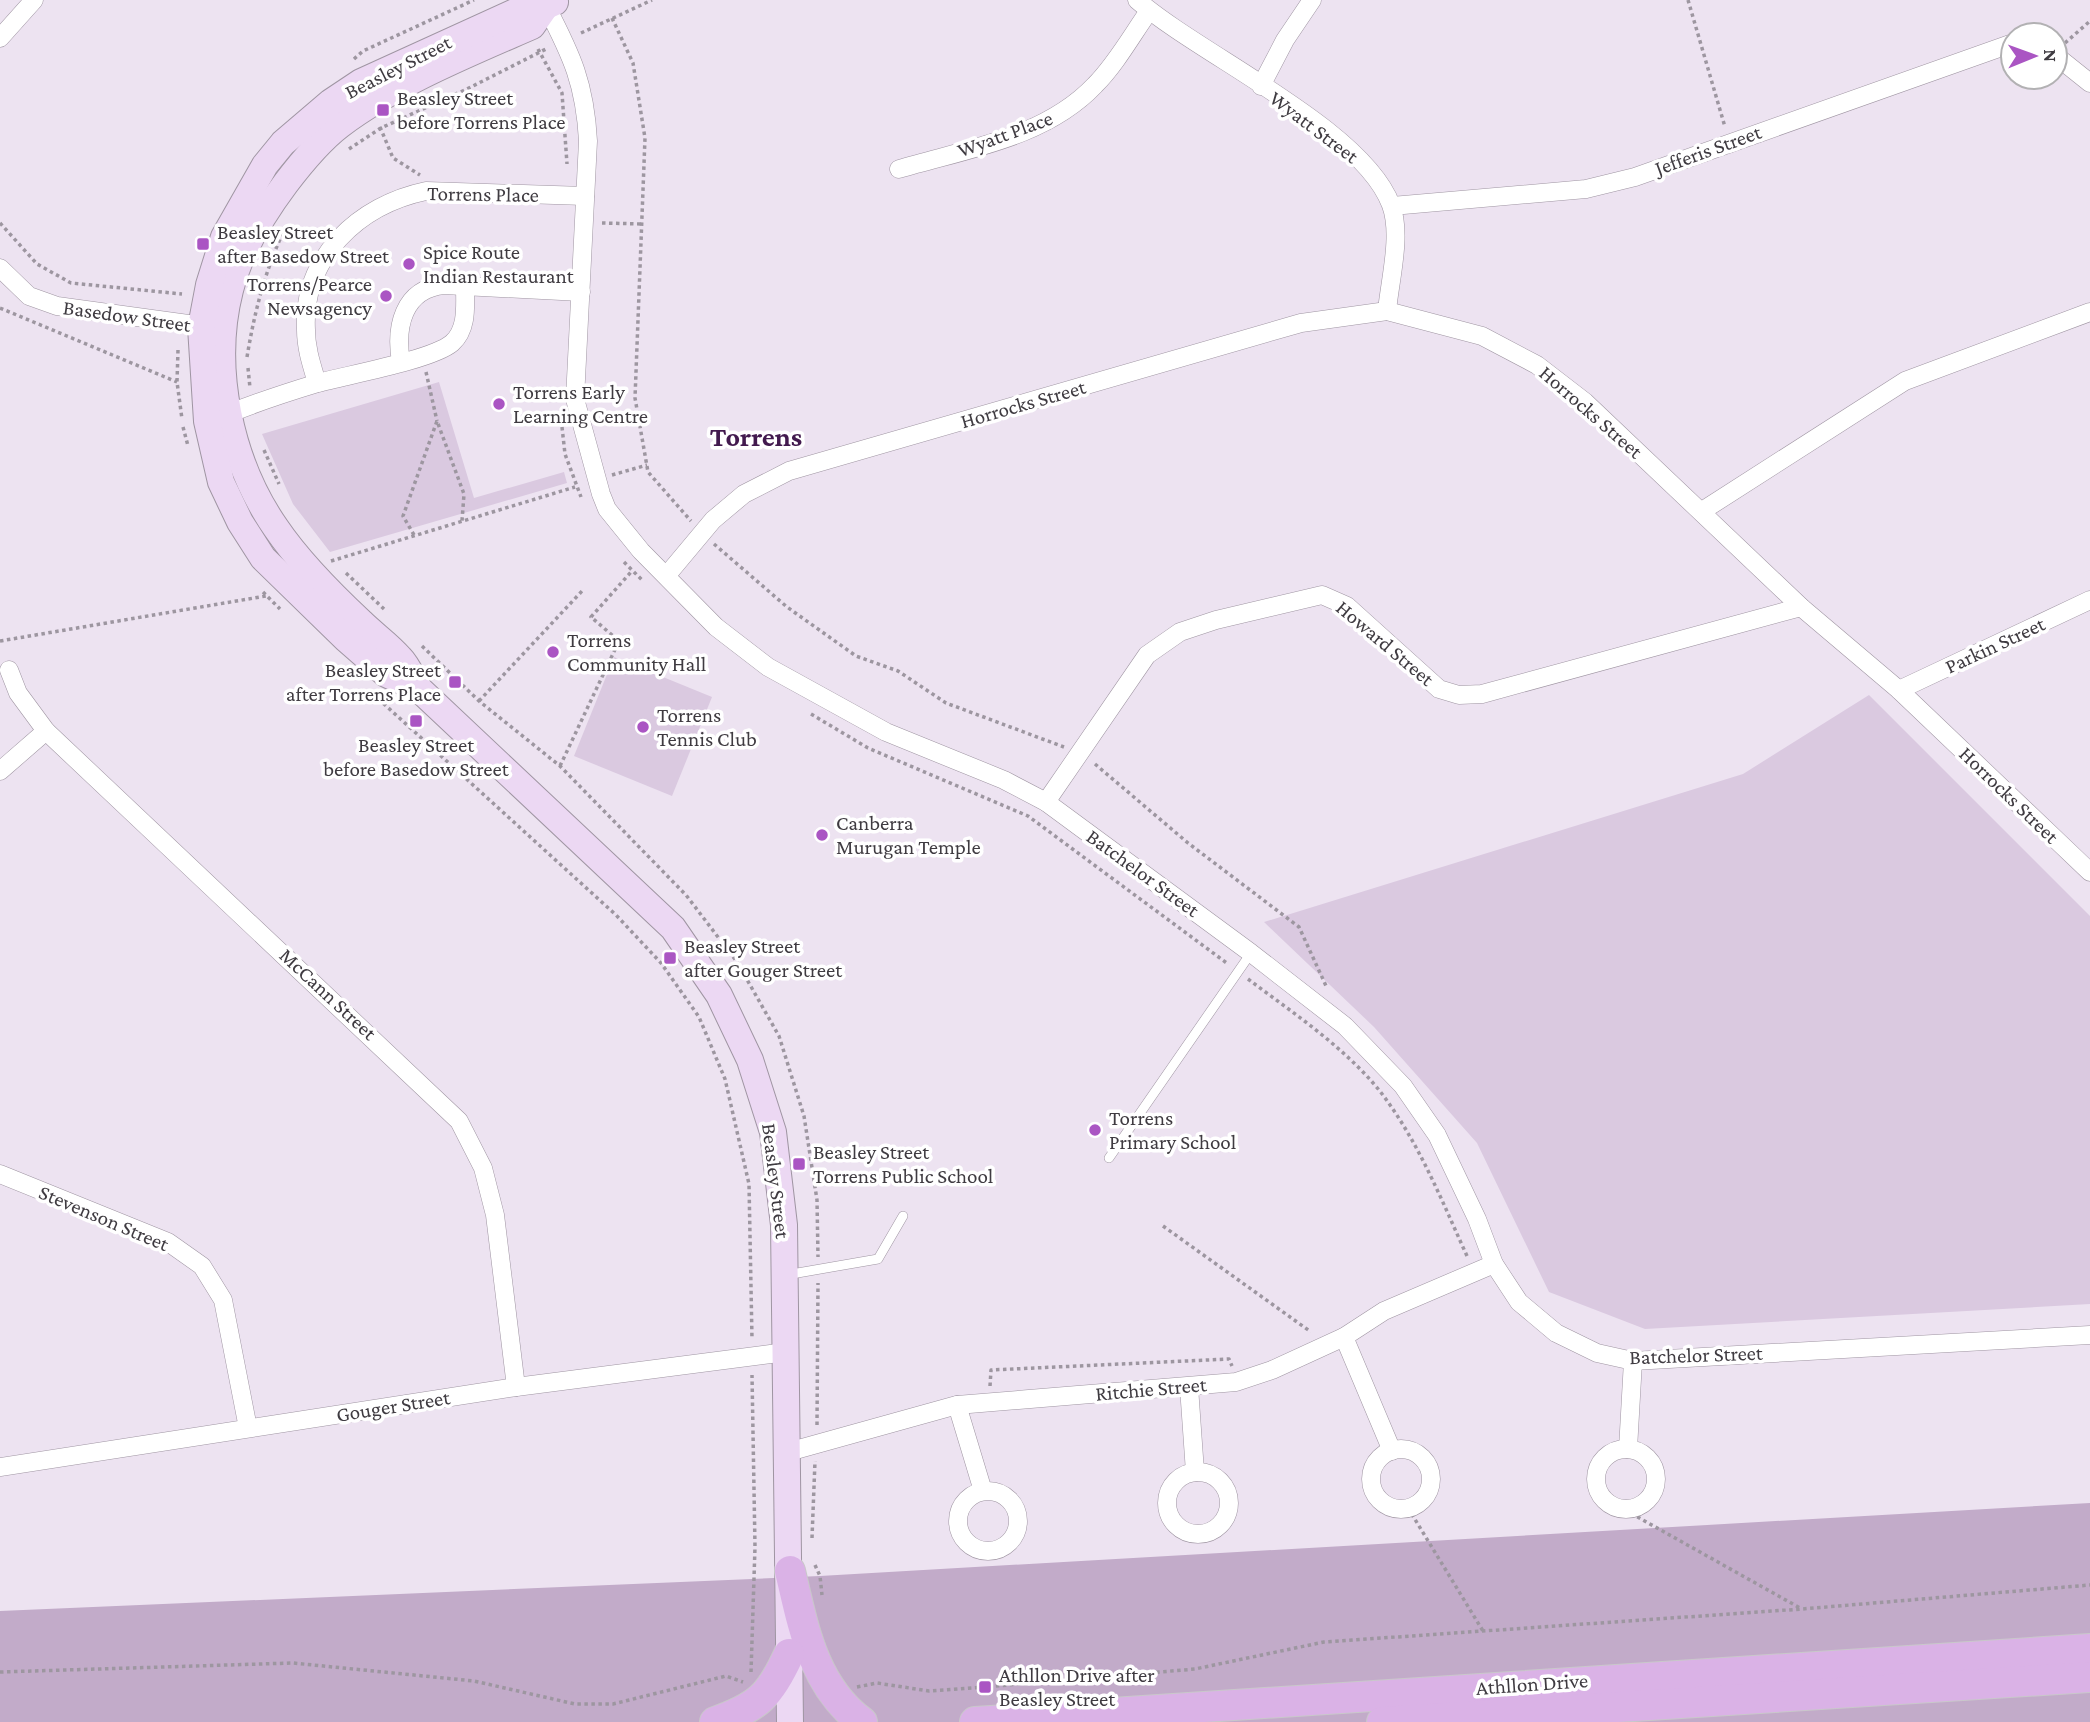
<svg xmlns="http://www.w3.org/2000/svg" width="2090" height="1722" font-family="'Crimson Pro',serif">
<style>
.green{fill:#dac9e0}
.forest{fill:#c2abc9}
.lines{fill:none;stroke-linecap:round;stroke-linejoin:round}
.lane-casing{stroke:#9f95a2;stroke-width:10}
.street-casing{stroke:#9f95a2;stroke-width:19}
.secondary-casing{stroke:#9f95a2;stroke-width:28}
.primary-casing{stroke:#c9c8ca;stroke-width:32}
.path{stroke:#9d96a0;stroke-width:3.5;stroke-dasharray:3.5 3.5;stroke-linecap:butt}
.lane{stroke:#fff;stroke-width:9}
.street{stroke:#fff;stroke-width:18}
.secondary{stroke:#ecd8f3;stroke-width:26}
.primary{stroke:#dab2e6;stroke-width:30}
.poi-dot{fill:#aa55c3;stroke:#fff;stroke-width:2.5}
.labels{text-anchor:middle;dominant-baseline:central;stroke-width:7;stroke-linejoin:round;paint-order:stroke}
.street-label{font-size:21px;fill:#3f3b41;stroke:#fff}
.poi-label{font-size:21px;fill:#3f3b41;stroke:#fff;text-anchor:start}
.district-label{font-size:28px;font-weight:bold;fill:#42194e;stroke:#fff}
</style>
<rect width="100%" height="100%" fill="#ede3f1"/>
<!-- green -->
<g class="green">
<polygon points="439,382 474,498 564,472 567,483 330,552 293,504 262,434"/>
<polygon points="614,657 712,697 672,796 574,756"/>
<polygon points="1869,695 2090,916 2090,1304 1645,1329 1549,1292 1477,1143 1374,1027 1264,922 1743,774"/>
</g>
<!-- forest -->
<polygon class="forest" points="2090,1503 2090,1722 0,1722 0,1611 820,1576"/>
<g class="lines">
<!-- lane casing -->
<g class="lane-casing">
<g id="lane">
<polyline points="1109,1158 1251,953"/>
<polyline points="786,1275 878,1259 903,1216"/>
</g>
</g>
<!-- street casing -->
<g class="street-casing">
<g id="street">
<path d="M 1137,0 C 1200,55 1363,129 1391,205 C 1402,235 1390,279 1387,311"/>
<path d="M 546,6 C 572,56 585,84 588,141 L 575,399 L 601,494 L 607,509 L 641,551 L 716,627 L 768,667 L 886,732 L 1004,780 L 1046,802 L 1251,953 L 1345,1026 L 1403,1086 L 1437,1135 L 1477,1219 L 1494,1264 L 1519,1302 L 1556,1333 L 1597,1353 L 1633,1361 L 2090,1335"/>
<polyline points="0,38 34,0"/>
<polyline points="2055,55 2090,83"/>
<polyline points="1261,86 1285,40 1312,0"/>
<path d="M 899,169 C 966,149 1045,138 1095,85 C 1116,64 1132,35 1149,11"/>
<polyline points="1392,206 1586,189 1635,177 2013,43"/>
<polyline points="0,268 29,296 57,306 210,327"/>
<path d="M 401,362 C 395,327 403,289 444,285 L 581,292"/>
<path d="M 317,383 C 312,366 306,349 306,330 C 302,257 359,205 426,191 L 585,196"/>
<path d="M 220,417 C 252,404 285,393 318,383 C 347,375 432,360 452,343 C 468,329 465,305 465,286"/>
<polyline points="1702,511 1905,381 2090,312"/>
<polyline points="667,575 713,520 744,494 789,471 1301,323 1387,311 1482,336 1537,365 1585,402 1801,607 1899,690 2090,872"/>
<polyline points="9,670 18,693 46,731 459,1121 483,1168 495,1215 516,1387"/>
<polyline points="1899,690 2090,600"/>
<polyline points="0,771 46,731"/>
<polyline points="1046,802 1147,655 1180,632 1216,620 1322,595 1347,606 1439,689 1459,695 1482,694 1801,607"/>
<polyline points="0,1174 168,1242 202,1266 223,1300 248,1428"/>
<polyline points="1344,1337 1392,1451"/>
<polyline points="1189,1387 1195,1472"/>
<polyline points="957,1405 983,1491"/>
<circle cx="1626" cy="1479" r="30"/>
<polyline points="1628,1449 1633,1361"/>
<circle cx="1401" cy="1479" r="30"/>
<polyline points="788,1452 957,1405 1236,1382 1272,1370 1344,1337 1384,1311 1494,1264"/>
<polyline points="0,1467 516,1387 786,1352"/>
<circle cx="1198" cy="1503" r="31"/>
<circle cx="988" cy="1521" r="30"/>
</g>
</g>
<!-- secondary casing -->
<g class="secondary-casing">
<g id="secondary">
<path d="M 546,6 L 532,26 C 468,54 396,83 340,125 C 319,141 302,162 286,183 C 262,215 240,251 230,290 C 210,368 230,462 276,528 C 299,562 331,594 361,622 C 373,634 389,645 400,658 C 408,666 413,679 419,689 L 673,928 L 719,995 L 750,1060 L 773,1132 L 784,1225 L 790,1722"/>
<polyline points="419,689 386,674 346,639 263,558 240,522 221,482 207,421 201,327 209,285 224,237 265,165 283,143 331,102 361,82 528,6 546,6 555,2"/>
</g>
</g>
<!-- primary casing -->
<g class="primary-casing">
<g id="primary">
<path d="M 790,1571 C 803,1626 813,1686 862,1722"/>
<path d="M 715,1722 C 758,1707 770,1696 789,1654"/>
<polyline points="975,1722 2090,1649"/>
<polyline points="1382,1722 2090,1677"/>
</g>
</g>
<!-- path -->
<g class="path">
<polyline points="1688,0 1725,127"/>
<polyline points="612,18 633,63 645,138 635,398 648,472 691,521"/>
<polyline points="581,33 652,0"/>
<polyline points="2065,43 2090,21"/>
<polyline points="538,49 562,93 567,164"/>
<polyline points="354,59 363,51 474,0"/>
<polyline points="380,127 393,158 420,175"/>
<polyline points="349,149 381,128 467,89 548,48"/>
<polyline points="0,223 37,264 71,283 182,294"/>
<polyline points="602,223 642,224"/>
<polyline points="0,308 177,382"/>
<polyline points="178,350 177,382 182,419"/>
<path d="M 247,357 C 255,309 266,267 287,224"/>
<polyline points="248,368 250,388"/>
<polyline points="426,372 437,421"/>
<polyline points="183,427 188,446"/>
<polyline points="562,427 565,454 581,497"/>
<polyline points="264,450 279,484"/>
<polyline points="612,475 647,465"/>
<polyline points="414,535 403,516 437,421 464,494 462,521"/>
<polyline points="714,544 787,607 856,656 898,671 946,703 1064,747"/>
<polyline points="331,561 575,487"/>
<polyline points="624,562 643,581"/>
<polyline points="346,573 384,609"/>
<polyline points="263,592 280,609"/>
<polyline points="0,641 266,596"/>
<polyline points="422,646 479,701 560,766 686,895 737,962 779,1036 804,1116 817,1200 818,1257"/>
<polyline points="373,694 616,915 661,963 699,1017 725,1079 749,1184 752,1339"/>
<polyline points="479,701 583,590"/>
<polyline points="811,714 868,748 1028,816 1228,964"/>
<polyline points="1095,764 1188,843 1299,927 1327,988"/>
<polyline points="560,766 619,641 591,617 631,572"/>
<path d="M 1248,979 C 1293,1013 1343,1046 1379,1090 C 1418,1140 1441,1199 1467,1256"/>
<polyline points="1163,1226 1311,1332"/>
<polyline points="990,1386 991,1370 1229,1359 1232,1366"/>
<polyline points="817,1425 818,1283"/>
<polyline points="1408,1508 1483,1631"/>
<polyline points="1625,1510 1800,1608"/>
<polyline points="812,1538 815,1461"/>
<polyline points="815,1565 820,1576 822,1595"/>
<polyline points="0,1672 293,1663 474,1681 575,1704 613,1704 726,1676 743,1682"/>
<polyline points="751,1672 755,1547 752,1375"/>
<polyline points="857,1687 877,1683 929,1691 985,1687 1195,1669 1324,1642 1802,1609 2090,1585"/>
</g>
<!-- lane -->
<use href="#lane" class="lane"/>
<!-- street -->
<use href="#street" class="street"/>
<!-- secondary -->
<use href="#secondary" class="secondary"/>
<!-- primary -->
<use href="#primary" class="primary"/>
</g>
<!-- markers -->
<g class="poi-dot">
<rect x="376" y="103" width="14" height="14" rx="3.5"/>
<rect x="196" y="237" width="14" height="14" rx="3.5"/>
<circle cx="409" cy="264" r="7"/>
<circle cx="386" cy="296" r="7"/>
<circle cx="499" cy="404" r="7"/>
<circle cx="553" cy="652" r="7"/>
<rect x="448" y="675" width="14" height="14" rx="3.5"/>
<rect x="409" y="714" width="14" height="14" rx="3.5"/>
<circle cx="643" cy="727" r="7"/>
<circle cx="822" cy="835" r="7"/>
<rect x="663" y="951" width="14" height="14" rx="3.5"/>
<circle cx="1095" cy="1130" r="7"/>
<rect x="792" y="1157" width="14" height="14" rx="3.5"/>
<rect x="978" y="1680" width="14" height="14" rx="3.5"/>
</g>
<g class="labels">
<!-- street labels -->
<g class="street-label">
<text transform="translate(398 67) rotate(-27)">Beasley Street</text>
<text transform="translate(1314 127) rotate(37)">Wyatt Street</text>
<text transform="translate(1005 134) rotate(-20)">Wyatt Place</text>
<text transform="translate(1708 150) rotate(-20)">Jefferis Street</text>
<text transform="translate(483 194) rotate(1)">Torrens Place</text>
<text transform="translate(127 316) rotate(8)">Basedow Street</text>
<text transform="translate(1023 404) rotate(-16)">Horrocks Street</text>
<text transform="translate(1591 412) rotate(41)">Horrocks Street</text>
<text transform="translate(1385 643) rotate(40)">Howard Street</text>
<text transform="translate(1995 645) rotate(-25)">Parkin Street</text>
<text transform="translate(2009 795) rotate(44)">Horrocks Street</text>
<text transform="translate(1143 873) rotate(36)">Batchelor Street</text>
<text transform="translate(328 994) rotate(43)">McCann Street</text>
<text transform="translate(776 1181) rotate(83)">Beasley Street</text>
<text transform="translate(104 1218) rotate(23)">Stevenson Street</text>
<text transform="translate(1696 1355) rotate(-2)">Batchelor Street</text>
<text transform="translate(1151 1389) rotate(-5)">Ritchie Street</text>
<text transform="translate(393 1406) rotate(-9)">Gouger Street</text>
<text transform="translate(1532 1684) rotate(-4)">Athllon Drive</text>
</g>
<!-- poi labels -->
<g class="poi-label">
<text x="397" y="98">Beasley Street<tspan x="397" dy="24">before Torrens Place</tspan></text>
<text x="217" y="232">Beasley Street<tspan x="217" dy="24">after Basedow Street</tspan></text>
<text x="423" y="252">Spice Route<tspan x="423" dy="24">Indian Restaurant</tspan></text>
<text x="372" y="284" text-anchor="end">Torrens/Pearce<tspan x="372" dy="24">Newsagency</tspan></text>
<text x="513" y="392">Torrens Early<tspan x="513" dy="24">Learning Centre</tspan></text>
<text x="567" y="640">Torrens<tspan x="567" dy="24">Community Hall</tspan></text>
<text x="441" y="670" text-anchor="end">Beasley Street<tspan x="441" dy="24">after Torrens Place</tspan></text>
<text x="657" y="715">Torrens<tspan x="657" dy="24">Tennis Club</tspan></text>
<text x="416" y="745" text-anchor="middle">Beasley Street<tspan x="416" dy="24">before Basedow Street</tspan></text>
<text x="836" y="823">Canberra<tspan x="836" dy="24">Murugan Temple</tspan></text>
<text x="684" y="946">Beasley Street<tspan x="684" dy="24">after Gouger Street</tspan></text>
<text x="1109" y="1118">Torrens<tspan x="1109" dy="24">Primary School</tspan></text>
<text x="813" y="1152">Beasley Street<tspan x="813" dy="24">Torrens Public School</tspan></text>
<text x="999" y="1675">Athllon Drive after<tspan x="999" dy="24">Beasley Street</tspan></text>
</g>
<!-- district labels -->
<g class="district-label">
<text x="756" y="436">Torrens</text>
</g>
</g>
<!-- north arrow -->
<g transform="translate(2034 56) rotate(89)"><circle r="33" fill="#ffffff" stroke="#b2b1b3" stroke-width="2"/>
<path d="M0-5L12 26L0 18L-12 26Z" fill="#aa55c3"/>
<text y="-10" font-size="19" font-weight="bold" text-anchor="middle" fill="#3f3b41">N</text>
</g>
</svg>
